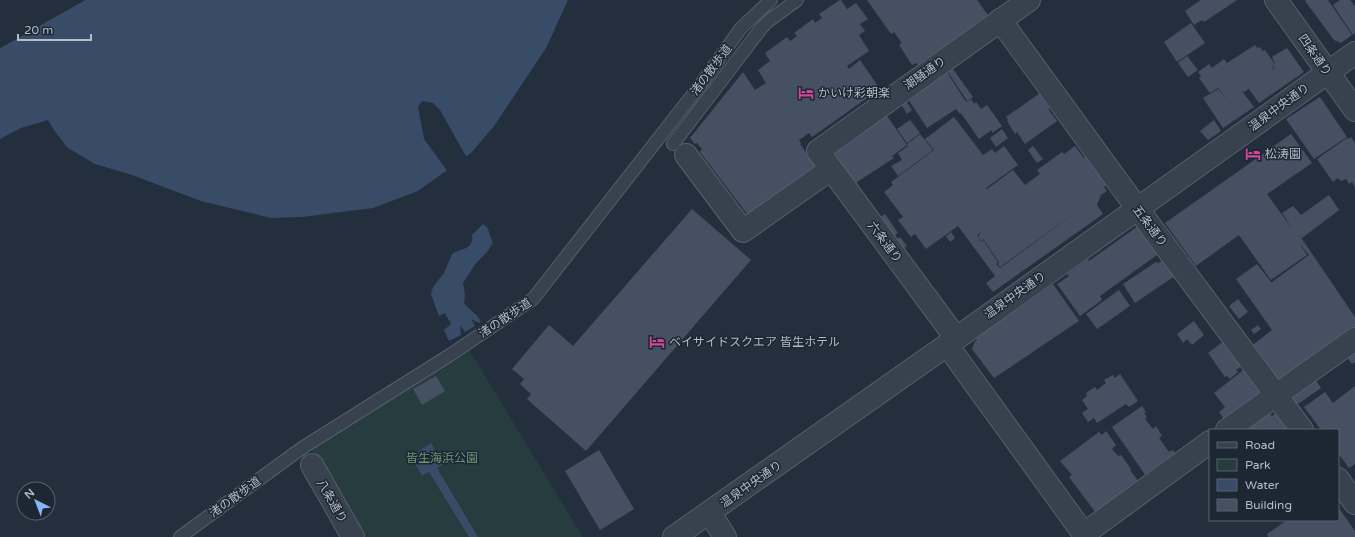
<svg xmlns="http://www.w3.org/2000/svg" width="1355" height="537" font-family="'Varela Round','Noto Sans JP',sans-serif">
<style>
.green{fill:#263c3f}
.water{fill:#394c67}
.pier{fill:#242f3e}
.building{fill:#455162;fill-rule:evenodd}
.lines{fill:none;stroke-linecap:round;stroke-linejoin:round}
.service-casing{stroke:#565f6c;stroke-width:14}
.minor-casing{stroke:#565f6c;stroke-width:24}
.service{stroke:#38414e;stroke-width:12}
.minor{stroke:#38414e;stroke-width:22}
.labels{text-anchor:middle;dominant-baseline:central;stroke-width:3;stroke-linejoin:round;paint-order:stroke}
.street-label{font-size:12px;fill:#b4bcc9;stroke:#1d2633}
.poi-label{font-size:12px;fill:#b4bcc9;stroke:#1d2633;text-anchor:start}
.park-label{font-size:12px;fill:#6b9a76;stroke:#1d2633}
</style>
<rect width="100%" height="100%" fill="#242f3e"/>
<!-- green -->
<polygon class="green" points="468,348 583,537 364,537 311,448"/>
<!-- water -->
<g class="water">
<polygon points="85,0 568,0 546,48 494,126 471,153 418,191 373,208 302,217 271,218 201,201 132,175 95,164 68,148 56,133 48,120 21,128 0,139 0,48"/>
<path d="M 483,224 L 487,227 L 493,243 L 487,252 L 476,263 L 463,283 L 465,295 L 464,303 C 469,310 478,314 481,322 L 479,323 L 471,319 L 475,326 L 465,332 L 460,325 L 461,335 L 449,341 L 444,330 L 451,324 L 445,313 L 439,316 L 431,294 L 433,287 L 444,273 L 452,254 C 462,248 474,250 472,235 Z"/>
<polygon points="431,443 443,464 437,468 478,537 469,537 429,472 422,476 411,456"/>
</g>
<!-- pier -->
<g class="pier">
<polygon points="81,0 85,0 0,48 0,45"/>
<polygon points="422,101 433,103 440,110 467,158 448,172 424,139 418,107"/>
</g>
<!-- building -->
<g class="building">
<polygon points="840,0 841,0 847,9 856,3 868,19 860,24 865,31 859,35 869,51 847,66 849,69 860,60 880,89 812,137 809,133 799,140 801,143 800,144 816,167 747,214 700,152 702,149 697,143 695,144 690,138 743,72 755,90 766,83 758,70 770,61 765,53 787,37 790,41 797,36 794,33 813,19 815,23 822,18 819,14"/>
<polygon points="867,0 977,0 988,15 976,23 978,25 963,35 962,34 918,65 916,63 912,65 899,45 902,43 894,32 891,34"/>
<polygon points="1201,0 1237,0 1204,22 1202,20 1194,25 1185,11"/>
<polygon points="1306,0 1328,0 1352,35 1341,43 1334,40 1305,1"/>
<polygon points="1340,0 1350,0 1355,6 1355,33 1353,35 1333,5"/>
<polygon points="1191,23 1205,43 1177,62 1164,42"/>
<polygon points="1255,45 1257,48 1260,47 1263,51 1265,50 1274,63 1272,65 1270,63 1274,68 1271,71 1275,68 1272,65 1275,63 1272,57 1287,48 1304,72 1259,103 1249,89 1258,83 1244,92 1242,91 1254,107 1223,128 1203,98 1218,89 1227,100 1216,85 1218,88 1210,93 1199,78 1201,76 1198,72 1209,64 1212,68 1224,59 1227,63"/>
<polygon points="1187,56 1198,70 1188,77 1178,63"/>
<polygon points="953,69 973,97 967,101 948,72"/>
<polygon points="947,72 966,102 971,99 974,104 976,102 981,109 987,105 1002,126 992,133 992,130 979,139 961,113 960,114 956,109 927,128 908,99"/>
<polygon points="1040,93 1055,105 1048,109 1057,121 1025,144 1017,132 1015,134 1007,121 1008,120 1006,117"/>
<polygon points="1320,97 1347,137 1314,159 1286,119"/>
<polygon points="906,101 912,110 907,114 901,104"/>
<polygon points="885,113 907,145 892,156 894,158 851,186 827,153"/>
<path d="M 954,117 L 983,155 L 992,149 L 995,153 L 1004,146 L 1018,165 L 986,188 L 987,190 L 978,196 L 987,190 L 987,189 L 1013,170 L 1025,185 L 1040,174 L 1037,170 L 1062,152 L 1064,154 L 1075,146 L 1084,158 L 1087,156 L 1111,182 L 1104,187 L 1107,191 L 1101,195 L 1097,205 L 1103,214 L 993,292 L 986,283 L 995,276 L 958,226 L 926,249 L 915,234 L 911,237 L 898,220 L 903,217 L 884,192 L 893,185 L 891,182 L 934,150 L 925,139 ZM 1086,205 L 1000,268 L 996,264 L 998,262 L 983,240 L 981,241 L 982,244 L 977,235 L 982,232 L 978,236 L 981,241 L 983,239 L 999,262 L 998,264 L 1000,267 Z"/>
<polygon points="910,120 920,133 907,143 897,129"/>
<polygon points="1214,120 1221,131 1208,140 1200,131"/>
<polygon points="1002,129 1008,138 996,147 990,138"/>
<polygon points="920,134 933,150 898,176 891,166 902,160 898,153 908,146 907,144"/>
<polygon points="1291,134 1312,163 1267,194 1293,230 1282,213 1293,206 1301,215 1329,195 1339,210 1302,238 1300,236 1302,234 1298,237 1300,236 1302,239 1355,317 1355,329 1279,382 1250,347 1272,330 1236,279 1257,264 1272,283 1272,282 1309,255 1300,244 1307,255 1271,280 1239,235 1196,266 1165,223"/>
<polygon points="1351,137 1355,143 1355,187 1352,182 1349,184 1346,179 1341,181 1338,178 1333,182 1317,159 1347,138 1348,139"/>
<polygon points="1033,146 1043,159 1037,163 1028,150"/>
<polygon points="692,209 751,260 586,451 527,399 531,394 520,384 524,379 512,369 549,325 573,346"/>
<polygon points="885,214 898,233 890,239 876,220"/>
<polygon points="1141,224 1161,252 1100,296 1102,300 1080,316 1057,284 1069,276 1067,274 1088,259 1089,261"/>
<polygon points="951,232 955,238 950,242 946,236"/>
<polygon points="900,237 907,246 899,251 893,242"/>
<polygon points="1164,260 1175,276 1135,303 1123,284 1156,262 1158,263"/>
<polygon points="1053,284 1079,321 994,378 972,349 975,341 977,340 975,338"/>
<polygon points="1119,290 1130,306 1097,329 1086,314"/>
<polygon points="1238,299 1248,312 1239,319 1229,306"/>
<polygon points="1194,321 1204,335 1192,345 1187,339 1183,343 1177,334"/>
<polygon points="1258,325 1261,329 1254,334 1251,330"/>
<polygon points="1224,341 1243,365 1236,370 1238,372 1230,379 1227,376 1225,377 1208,353"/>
<polygon points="1355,349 1355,362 1352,364 1346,356"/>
<polygon points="1246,368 1262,388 1260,397 1225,420 1219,412 1225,407 1214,393"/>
<polygon points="1120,374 1138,401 1129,407 1126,404 1097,423 1094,418 1088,422 1082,413 1088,409 1082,400 1087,396 1086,393 1095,387 1097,390 1106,383 1104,380 1113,375 1115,378"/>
<polygon points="436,376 445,391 422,405 413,389"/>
<polygon points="1314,378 1321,388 1295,406 1293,404 1292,393"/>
<polygon points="1355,386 1355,464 1349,468 1338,453 1338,430 1321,430 1304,407 1325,392 1333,403"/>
<polygon points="1142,406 1146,412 1144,413 1147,417 1145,419 1153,429 1156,426 1162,436 1159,438 1169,452 1173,450 1177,456 1146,476 1112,427"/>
<polygon points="1267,411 1272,416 1278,412 1288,428 1284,430 1249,430 1246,426"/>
<polygon points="1106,431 1116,445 1112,449 1118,456 1121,455 1131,469 1130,470 1139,482 1096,513 1069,477 1072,475 1060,461 1099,432 1102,435"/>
<polygon points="599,450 634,509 600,530 565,471"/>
<polygon points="1338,507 1355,531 1355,537 1268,537 1267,534 1287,520 1338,520"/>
</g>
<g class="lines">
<!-- service casing -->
<g class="service-casing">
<g id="service">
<polyline points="673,144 760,30 767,22 797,0"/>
<polyline points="180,537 302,448 450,355 533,299 701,84 741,28 771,0"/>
</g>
</g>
<!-- minor casing -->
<g class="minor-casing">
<g id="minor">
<polyline points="1276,0 1355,110"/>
<polyline points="1000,20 1137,208 1302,430"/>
<polyline points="686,155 743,231 831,169"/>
<polyline points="956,338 818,151 1029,0"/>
<polyline points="947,345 1086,537"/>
<polyline points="1227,430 1355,339"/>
<polyline points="312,465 353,537"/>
<polyline points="1338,479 1355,503"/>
<polyline points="710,513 725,537"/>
<polyline points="1084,534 1210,442"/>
<polyline points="674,537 947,345 1355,53"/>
</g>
</g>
<!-- service -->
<use href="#service" class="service"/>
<!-- minor -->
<use href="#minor" class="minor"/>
</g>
<!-- icons -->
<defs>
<g id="hotel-bare" transform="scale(1.2)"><path d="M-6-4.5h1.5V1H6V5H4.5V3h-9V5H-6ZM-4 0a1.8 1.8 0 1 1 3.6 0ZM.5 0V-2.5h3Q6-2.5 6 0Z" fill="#d1479c" stroke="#1d2633" stroke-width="2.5" paint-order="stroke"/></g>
</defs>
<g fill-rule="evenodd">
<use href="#hotel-bare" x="806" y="93"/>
<use href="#hotel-bare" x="1253" y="154"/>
<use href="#hotel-bare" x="657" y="342"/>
</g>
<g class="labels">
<!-- street labels -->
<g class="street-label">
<text transform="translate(1315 55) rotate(55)">四条通り</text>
<text transform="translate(711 70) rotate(-53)">渚の散歩道</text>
<text transform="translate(925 73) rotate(-35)">潮騒通り</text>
<text transform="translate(1279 107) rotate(-36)">温泉中央通り</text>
<text transform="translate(1150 226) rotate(53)">五条通り</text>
<text transform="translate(885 242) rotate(53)">六条通り</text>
<text transform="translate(1015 295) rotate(-35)">温泉中央通り</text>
<text transform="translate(505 318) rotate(-34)">渚の散歩道</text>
<text transform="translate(751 484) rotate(-35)">温泉中央通り</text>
<text transform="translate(235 497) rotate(-36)">渚の散歩道</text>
<text transform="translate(332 501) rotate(60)">八条通り</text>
</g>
<!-- poi labels -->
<g class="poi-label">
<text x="818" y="93">かいけ彩朝楽</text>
<text x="1265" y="154">松涛園</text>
<text x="669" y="342">ベイサイドスクエア 皆生ホテル</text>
</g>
<!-- park labels -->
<g class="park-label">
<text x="442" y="458">皆生海浜公園</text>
</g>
</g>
<!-- legend -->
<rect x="1209" y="429" width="130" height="92" fill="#1d2633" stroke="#59626f"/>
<rect x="1217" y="442" width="20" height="6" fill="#38414e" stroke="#59626f"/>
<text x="1245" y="449" font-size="12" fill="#b4bcc9">Road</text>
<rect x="1217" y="459" width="20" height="12" fill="#263c3f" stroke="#59626f"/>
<text x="1245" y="469" font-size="12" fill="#b4bcc9">Park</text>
<rect x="1217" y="479" width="20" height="12" fill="#394c67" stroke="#59626f"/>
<text x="1245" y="489" font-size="12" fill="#b4bcc9">Water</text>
<rect x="1217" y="499" width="20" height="12" fill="#455162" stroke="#59626f"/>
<text x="1245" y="509" font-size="12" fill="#b4bcc9">Building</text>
<!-- north arrow -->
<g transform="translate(36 501) rotate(318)"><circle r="19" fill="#1d2633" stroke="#59626f"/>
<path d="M0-3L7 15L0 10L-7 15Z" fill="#8ab4f8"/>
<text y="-6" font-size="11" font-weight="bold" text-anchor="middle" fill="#b4bcc9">N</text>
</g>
<!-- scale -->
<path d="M18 34v6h73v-6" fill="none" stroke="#b4bcc9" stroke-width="2"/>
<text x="24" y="34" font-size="12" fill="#b4bcc9" stroke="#1d2633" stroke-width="3" paint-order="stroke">20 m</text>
</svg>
